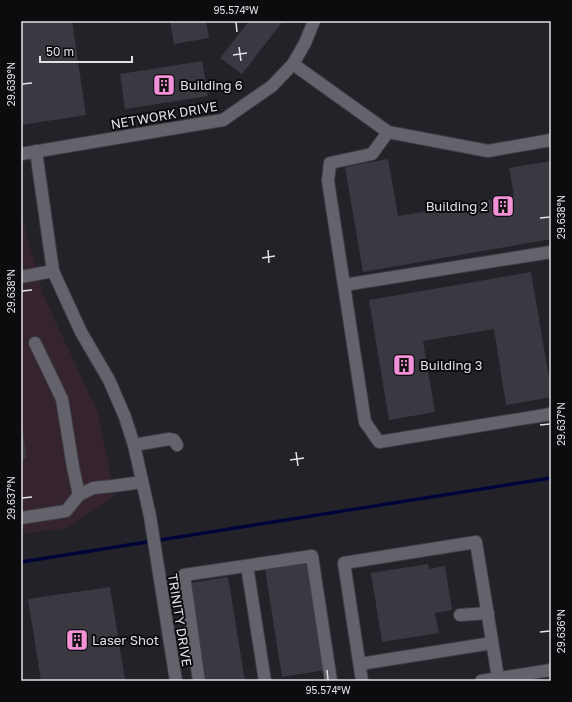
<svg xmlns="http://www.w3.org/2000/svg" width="572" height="702" font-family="'Golos Text',sans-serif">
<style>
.commercial{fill:#35242e}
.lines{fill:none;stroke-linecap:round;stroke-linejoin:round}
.stream{stroke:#000539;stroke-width:3.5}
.building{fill:#3a3941}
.minor-casing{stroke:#3f3e45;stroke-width:14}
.minor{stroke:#64636c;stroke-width:12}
.ticks{fill:none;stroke:#e1e1e6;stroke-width:1.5}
.labels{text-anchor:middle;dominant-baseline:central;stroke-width:4;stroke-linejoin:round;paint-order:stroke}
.poi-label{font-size:13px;fill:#e1e1e6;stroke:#0c0c0f;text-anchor:start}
.street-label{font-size:13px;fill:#e1e1e6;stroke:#0c0c0f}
.neatline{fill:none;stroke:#e1e1e6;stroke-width:1.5}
.ticks-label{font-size:10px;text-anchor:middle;fill:#e1e1e6}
</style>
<rect width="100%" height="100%" fill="#232229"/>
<!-- commercial -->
<polygon class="commercial" points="21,213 42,292 98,413 115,496 67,528 21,534"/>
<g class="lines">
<!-- stream -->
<polyline class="stream" points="21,562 551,478"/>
</g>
<!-- building -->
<g class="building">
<polygon points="21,21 72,21 86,115 21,125"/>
<polygon points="170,21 206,21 209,38 174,44"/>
<polygon points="249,21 283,21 242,74 220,58"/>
<polygon points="202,61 208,96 125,109 120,74"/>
<polygon points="388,159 398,216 514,196 509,168 551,161 551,239 363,272 345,167"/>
<polygon points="531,272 551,390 551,397 506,405 494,329 423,341 435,412 389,420 369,300"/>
<polygon points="21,426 22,426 27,458 21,459"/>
<polygon points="308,563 325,670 282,677 265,569"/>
<polygon points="428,564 429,569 445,566 452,610 435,613 439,633 382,642 371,573"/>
<polygon points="228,577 245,681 206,681 191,583"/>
<polygon points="110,587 125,680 118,681 41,681 28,599"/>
</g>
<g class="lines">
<!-- minor casing -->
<g class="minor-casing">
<g id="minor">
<polyline points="293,64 388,132 488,151 551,140"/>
<polyline points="388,132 372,154 330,163 328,181 365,422 379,442 551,414"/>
<polyline points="36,151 53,271 81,332 109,380 125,417 134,445 150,516 176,681"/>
<polyline points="21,154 223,120 272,86 293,64 305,43 314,21"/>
<polyline points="21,277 53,271"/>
<polyline points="344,285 551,252"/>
<polyline points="35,343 62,399 73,467 79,495"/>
<polyline points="134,445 169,439 174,440 177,445"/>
<polyline points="21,518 66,511 79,495 93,488 113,486 142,482"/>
<polyline points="247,566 265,681"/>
<polyline points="460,615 488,613"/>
<polyline points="360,664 492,643"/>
<polyline points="199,681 184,575 312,556 331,681"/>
<polyline points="362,681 344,563 476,542 498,678"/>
<polyline points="481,681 551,670"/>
</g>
</g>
<!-- minor -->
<use href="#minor" class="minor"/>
</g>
<!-- ticks -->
<path class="ticks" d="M 236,22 L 237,32M 239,47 L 241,61M 233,55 L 247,53M 22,84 L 32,83M 540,218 L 550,217M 268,250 L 269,263M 262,258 L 275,256M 22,291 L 32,290M 540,425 L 550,424M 296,452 L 298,466M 290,460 L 304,458M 22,498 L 32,497M 540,632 L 550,631M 327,670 L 328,680"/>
<!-- icons -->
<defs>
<g id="building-square" transform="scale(1.15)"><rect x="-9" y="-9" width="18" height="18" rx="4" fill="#f391d6" stroke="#0c0c0f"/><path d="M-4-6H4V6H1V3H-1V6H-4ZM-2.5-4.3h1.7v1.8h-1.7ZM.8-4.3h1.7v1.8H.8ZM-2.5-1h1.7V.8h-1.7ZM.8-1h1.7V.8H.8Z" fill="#111"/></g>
</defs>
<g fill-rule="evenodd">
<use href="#building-square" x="164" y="85"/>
<use href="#building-square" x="503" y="206"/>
<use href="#building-square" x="404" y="365"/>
<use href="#building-square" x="77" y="640"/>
</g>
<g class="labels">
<!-- poi labels -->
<g class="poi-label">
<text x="180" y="85">Building 6</text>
<text x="488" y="206" text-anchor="end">Building 2</text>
<text x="420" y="365">Building 3</text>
<text x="92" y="640">Laser Shot</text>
</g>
<!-- street labels -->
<g class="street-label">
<text transform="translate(164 115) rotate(-10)">NETWORK DRIVE</text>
<text transform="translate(180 620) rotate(81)">TRINITY DRIVE</text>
</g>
</g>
<!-- border -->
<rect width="572" height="702" fill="none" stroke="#0c0c0f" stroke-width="44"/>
<!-- scale -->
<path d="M40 56v6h92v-6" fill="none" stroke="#e1e1e6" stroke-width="2"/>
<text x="46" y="56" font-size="12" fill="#e1e1e6" stroke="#0c0c0f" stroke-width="3" paint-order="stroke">50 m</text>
<rect x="22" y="22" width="528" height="658" class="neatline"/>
<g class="ticks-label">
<text x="236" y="14">95.574°W</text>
<text transform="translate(11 84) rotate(-90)" y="4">29.639°N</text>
<text transform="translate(561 217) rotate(-90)" y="4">29.638°N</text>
<text transform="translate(11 291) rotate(-90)" y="4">29.638°N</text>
<text transform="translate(561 424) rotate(-90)" y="4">29.637°N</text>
<text transform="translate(11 498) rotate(-90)" y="4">29.637°N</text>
<text transform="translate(561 631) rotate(-90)" y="4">29.636°N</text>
<text x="328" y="694">95.574°W</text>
</g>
</svg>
